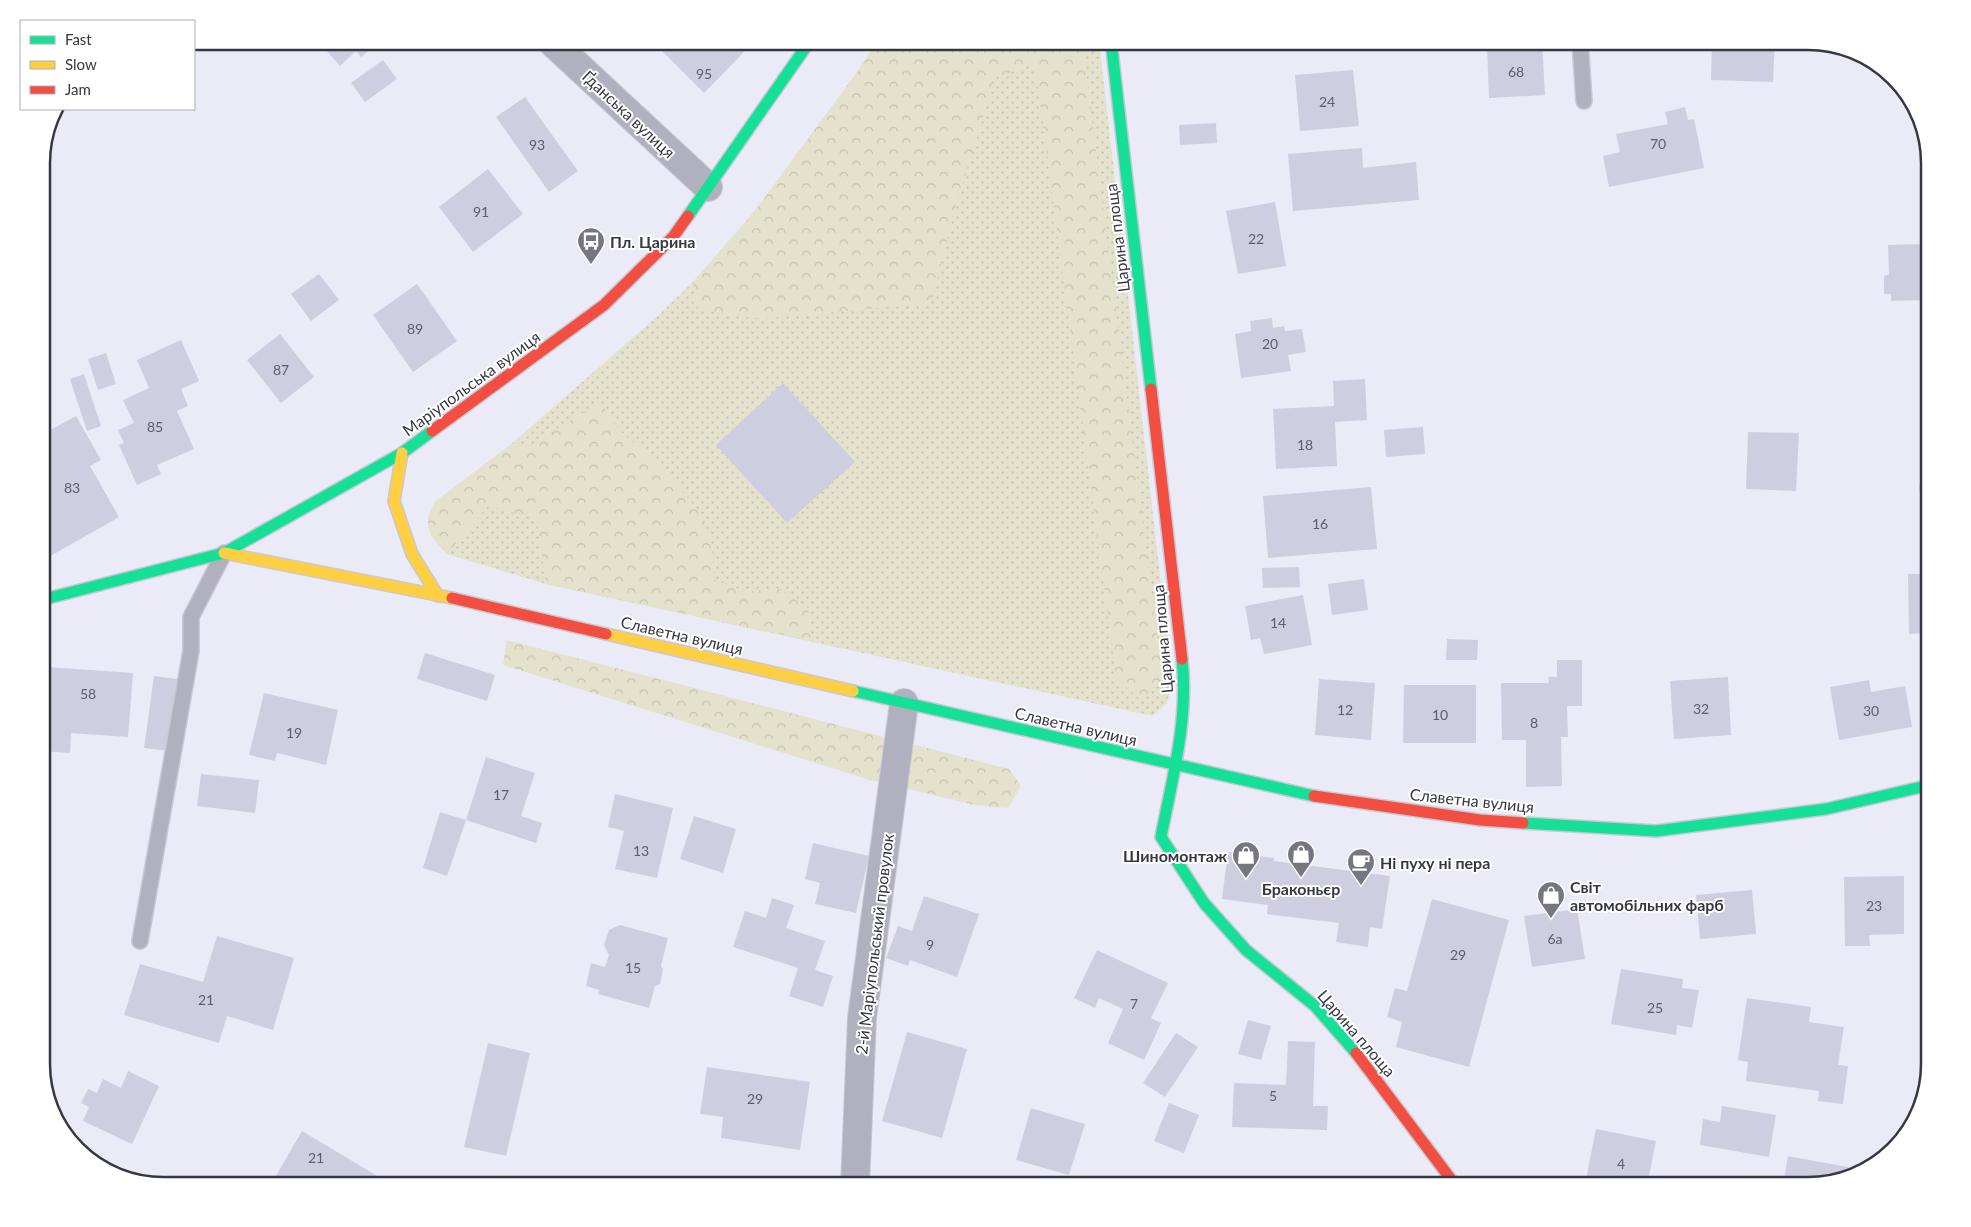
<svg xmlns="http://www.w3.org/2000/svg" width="1971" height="1227" font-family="Lato,sans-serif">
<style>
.grass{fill:url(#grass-dots)}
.forest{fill:url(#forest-crowns)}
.building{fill:#cfcee0}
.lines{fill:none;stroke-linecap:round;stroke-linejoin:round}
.lane-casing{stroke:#c8c8d2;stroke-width:18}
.street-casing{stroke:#c8c8d2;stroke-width:30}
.fast-casing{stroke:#c8c8d2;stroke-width:14}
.slow-casing{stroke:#c8c8d2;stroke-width:14}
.jam-casing{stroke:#c8c8d2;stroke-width:14}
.lane{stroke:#b0b0bf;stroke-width:15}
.street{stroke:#b0b0bf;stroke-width:28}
.fast{stroke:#16e098;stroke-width:11}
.slow{stroke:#ffcf43;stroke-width:11}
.jam{stroke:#f24e42;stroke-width:11}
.labels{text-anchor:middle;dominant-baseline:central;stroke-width:4;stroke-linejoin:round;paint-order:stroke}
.number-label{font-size:14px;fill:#5c5d6a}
.street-label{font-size:16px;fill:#363742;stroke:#fff}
.poi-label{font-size:16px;font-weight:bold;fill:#363742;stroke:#fff;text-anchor:start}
.rim{fill:none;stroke:#363742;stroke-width:2.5}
</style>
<defs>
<pattern id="grass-dots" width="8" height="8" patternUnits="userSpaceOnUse" patternTransform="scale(1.25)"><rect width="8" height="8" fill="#e4e2cc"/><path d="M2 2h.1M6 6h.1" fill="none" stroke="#c4c2b0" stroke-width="1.8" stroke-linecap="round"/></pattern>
<pattern id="forest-crowns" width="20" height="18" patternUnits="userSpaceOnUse" patternTransform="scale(1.25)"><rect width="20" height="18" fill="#e4e2cc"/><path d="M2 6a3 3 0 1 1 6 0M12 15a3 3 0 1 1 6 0" fill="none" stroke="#c4c2b0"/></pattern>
</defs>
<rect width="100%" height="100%" fill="#ebebf7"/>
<!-- grass -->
<path class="grass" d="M 877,41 L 1099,41 L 1172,682 L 1167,703 L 1153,716 L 546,584 L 447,554 C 429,536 421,524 436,501 L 509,446 L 660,314 L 693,282 L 754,212 L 858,71 Z"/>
<!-- forest -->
<g class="forest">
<polygon points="877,41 1082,41 1163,682 1141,700 1116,678 1035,63 995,78 957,202 931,303 758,319 698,309 693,282 754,212 858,71"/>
<path d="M 600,402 L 623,434 L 663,467 L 704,518 L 712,548 L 714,579 L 743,592 L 780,589 L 808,608 L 812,641 L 546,584 L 537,519 L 488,506 L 447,554 C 429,536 421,524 436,501 L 509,446 L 531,446 Z"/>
<polygon points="507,640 1009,769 1021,786 1008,808 975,805 870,780 503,665"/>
</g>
<!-- building -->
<g class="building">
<polygon points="318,41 375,41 377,44 361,57 356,51 340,66"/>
<polygon points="670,41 732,41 744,52 704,93 661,50"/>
<polygon points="1505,41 1542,41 1545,95 1489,98 1487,47 1505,46"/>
<polygon points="1712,41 1775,41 1773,82 1711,80"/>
<polygon points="383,60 397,79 365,102 351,83"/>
<polygon points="1353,70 1359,126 1300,131 1295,75"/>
<polygon points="525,97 578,171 549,192 496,117"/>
<polygon points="1685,107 1688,120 1694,119 1704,168 1609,187 1603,156 1620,152 1616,134 1668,124 1665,112"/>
<polygon points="1216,123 1217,143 1180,145 1179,125"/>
<polygon points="1362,148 1363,168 1416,162 1419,200 1293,211 1288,154"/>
<polygon points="488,169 523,214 473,252 439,207"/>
<polygon points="1275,202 1286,266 1238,274 1226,211"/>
<polygon points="41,213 48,236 41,238"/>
<polygon points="1924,244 1925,256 1930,256 1930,292 1928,292 1928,300 1891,301 1891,294 1884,294 1884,276 1889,275 1888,245"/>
<polygon points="319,274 339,300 311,321 291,294"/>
<polygon points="417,284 457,341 413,372 373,315"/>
<polygon points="1272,318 1273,328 1284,326 1285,331 1302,329 1306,352 1288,355 1291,371 1241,378 1235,334 1251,331 1250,321"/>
<polygon points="280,334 314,377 281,403 247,360"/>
<polygon points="181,340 199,381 181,389 188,406 177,411 194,449 157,465 161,474 137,485 119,445 124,443 118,430 134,423 123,400 149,388 137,360"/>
<polygon points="106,353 116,384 98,390 88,359"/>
<polygon points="84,374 101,426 87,431 70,379"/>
<polygon points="1365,379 1367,420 1335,422 1337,466 1276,469 1273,409 1334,406 1333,381"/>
<polygon points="783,383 855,462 787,523 716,445"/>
<polygon points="76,416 101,460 90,466 119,517 47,558 41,549 41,522 48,518 41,507 41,454 43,453 41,450 41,435"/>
<polygon points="1423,427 1425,454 1386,457 1384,430"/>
<polygon points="1748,432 1799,433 1796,491 1746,489"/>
<polygon points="1930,484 1930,550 1926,551 1919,485"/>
<polygon points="1371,487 1377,549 1268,558 1263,496"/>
<polygon points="1299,567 1300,587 1263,588 1262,568"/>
<polygon points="1908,574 1930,574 1930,633 1909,634"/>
<polygon points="1364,579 1368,610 1332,615 1328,584"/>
<polygon points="1303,595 1312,645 1264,654 1260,638 1251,640 1245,606"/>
<polygon points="1447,639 1478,640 1477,660 1446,660"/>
<polygon points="425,653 495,675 487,701 417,679"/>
<polygon points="1557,660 1582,660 1582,706 1567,706 1568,737 1561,737 1562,786 1526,787 1526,740 1502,740 1501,683 1549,683 1548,677 1557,677"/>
<polygon points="47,667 133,673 128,737 71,733 70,753 41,751 41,713 44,713"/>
<polygon points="154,676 178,679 169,751 144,748"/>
<polygon points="1728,677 1731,735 1674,739 1670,681"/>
<polygon points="1319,679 1375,683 1371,740 1315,735"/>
<polygon points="1869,680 1871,692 1905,686 1912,727 1839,740 1830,687"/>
<polygon points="1404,685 1476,685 1476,743 1403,743"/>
<polygon points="264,693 338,710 326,765 277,753 275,761 249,755"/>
<polygon points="486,757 535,773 521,816 542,823 536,843 466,820"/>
<polygon points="201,774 259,780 255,813 197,806"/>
<polygon points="615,794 673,808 657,878 615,869 624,831 608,827"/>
<polygon points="440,812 466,820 447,876 423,868"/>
<polygon points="694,816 736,829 723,873 680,859"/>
<polygon points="813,843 869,856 856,913 815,904 820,883 805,879"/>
<polygon points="1228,852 1274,858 1274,861 1390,876 1382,929 1370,927 1368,947 1336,942 1339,923 1267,914 1268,905 1222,899"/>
<polygon points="1904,876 1904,934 1869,935 1870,946 1845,946 1844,877"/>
<polygon points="1752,890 1756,934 1700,939 1696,895"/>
<polygon points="924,896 979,914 957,977 910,960 908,966 886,958 898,926 912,931"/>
<polygon points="772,898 794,905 786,928 825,941 815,970 833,976 823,1007 789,996 798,968 733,947 745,911 766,918"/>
<polygon points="1432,899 1509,920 1469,1067 1396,1047 1402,1022 1387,1017 1395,988 1407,991"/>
<polygon points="1577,909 1585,959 1532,967 1524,916"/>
<polygon points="620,925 668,938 661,966 663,969 660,984 655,986 649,1008 598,994 599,990 586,986 591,963 605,967 609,955 604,945 609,930"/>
<polygon points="217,936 294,958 273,1030 227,1016 219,1043 124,1015 140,964 203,982"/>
<polygon points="1097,950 1168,983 1151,1018 1161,1023 1144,1060 1108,1043 1123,1009 1099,998 1095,1008 1074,998"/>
<polygon points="1621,969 1683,979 1682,988 1699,990 1692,1028 1677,1025 1676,1035 1611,1024"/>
<polygon points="1929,978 1930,978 1930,1013 1922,1011"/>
<polygon points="1747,998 1811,1007 1809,1022 1844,1027 1838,1065 1848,1066 1843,1104 1818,1101 1819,1091 1746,1081 1748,1062 1738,1060"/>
<polygon points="1248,1020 1271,1026 1261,1060 1238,1054"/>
<polygon points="907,1032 967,1049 942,1138 882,1121"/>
<polygon points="1176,1033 1198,1047 1165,1097 1143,1083"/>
<polygon points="1288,1041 1315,1042 1313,1106 1328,1106 1327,1130 1232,1127 1234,1083 1286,1085"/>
<polygon points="488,1043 530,1053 506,1156 464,1147"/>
<polygon points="707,1067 810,1082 800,1150 721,1138 723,1117 700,1114"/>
<polygon points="128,1071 159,1086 132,1144 83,1121 89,1107 81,1103 88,1089 97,1093 103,1079 121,1088"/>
<polygon points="1169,1103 1199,1115 1184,1153 1154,1141"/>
<polygon points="1722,1106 1776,1115 1769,1157 1700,1145 1703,1119 1720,1122"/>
<polygon points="1031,1108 1085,1124 1069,1175 1016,1160"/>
<polygon points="1596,1129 1656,1141 1647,1186 1594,1186 1585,1184"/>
<polygon points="302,1131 389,1183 387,1186 270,1186"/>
<polygon points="1788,1156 1858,1169 1858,1172 1809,1186 1783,1186"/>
</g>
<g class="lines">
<!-- lane casing -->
<g class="lane-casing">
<g id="lane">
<polyline points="1580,41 1584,101"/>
<polyline points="140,941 191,651 191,617 224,553"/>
</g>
</g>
<!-- street casing -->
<g class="street-casing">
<g id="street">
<polyline points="551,41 708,187"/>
<polyline points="855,1186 862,1018 904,703"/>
</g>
</g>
<!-- fast casing -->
<g class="fast-casing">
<g id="fast">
<polyline points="1111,41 1151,389"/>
<polyline points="688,216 810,41"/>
<polyline points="41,600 224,553 402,453 432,431"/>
<path d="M 1182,659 C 1189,719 1172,779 1161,837 L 1204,903 L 1246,950 L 1315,1006 L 1356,1053"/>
<polyline points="853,691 1314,796"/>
<polyline points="1523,823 1656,831 1826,809 1930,785"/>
</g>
</g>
<!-- slow casing -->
<g class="slow-casing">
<g id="slow">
<polyline points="402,453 394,501 412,554 438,596"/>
<polyline points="224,553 452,598"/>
<polyline points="606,634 853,691"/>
</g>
</g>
<!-- jam casing -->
<g class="jam-casing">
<g id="jam">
<polyline points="1151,389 1182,659"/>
<polyline points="432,431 604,305 673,237 688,216"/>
<polyline points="452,598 606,634"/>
<polyline points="1314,796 1480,820 1523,823"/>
<polyline points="1356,1053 1456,1186"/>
</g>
</g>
<!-- lane -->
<use href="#lane" class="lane"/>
<!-- street -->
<use href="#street" class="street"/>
<!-- fast -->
<use href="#fast" class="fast"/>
<!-- slow -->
<use href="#slow" class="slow"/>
<!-- jam -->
<use href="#jam" class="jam"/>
</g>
<!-- icons -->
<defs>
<g id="bus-pin" transform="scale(1.4375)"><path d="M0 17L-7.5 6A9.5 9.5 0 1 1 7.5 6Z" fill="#757681" stroke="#fff"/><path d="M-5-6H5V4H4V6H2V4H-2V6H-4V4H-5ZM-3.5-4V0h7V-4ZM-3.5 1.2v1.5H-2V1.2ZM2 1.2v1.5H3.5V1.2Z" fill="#fff"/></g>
<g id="shop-pin" transform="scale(1.4375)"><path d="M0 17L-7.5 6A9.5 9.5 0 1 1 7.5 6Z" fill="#757681" stroke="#fff"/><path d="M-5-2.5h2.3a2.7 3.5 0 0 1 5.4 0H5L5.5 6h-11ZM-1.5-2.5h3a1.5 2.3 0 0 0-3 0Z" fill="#fff"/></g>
<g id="cafe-pin" transform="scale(1.4375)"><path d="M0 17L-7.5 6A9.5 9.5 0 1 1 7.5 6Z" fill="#757681" stroke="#fff"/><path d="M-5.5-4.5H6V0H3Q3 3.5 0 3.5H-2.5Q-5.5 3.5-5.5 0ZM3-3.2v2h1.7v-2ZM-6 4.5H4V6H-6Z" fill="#fff"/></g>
</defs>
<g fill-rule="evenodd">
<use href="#bus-pin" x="591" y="241"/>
<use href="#shop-pin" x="1301" y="854"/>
<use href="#shop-pin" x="1246" y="855"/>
<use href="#cafe-pin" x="1361" y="862"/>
<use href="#shop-pin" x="1551" y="895"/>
</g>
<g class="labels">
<!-- number labels -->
<g class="number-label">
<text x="1516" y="71">68</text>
<text x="704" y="73">95</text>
<text x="1327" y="101">24</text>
<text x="1658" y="143">70</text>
<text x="537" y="144">93</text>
<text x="481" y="211">91</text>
<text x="1256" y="238">22</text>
<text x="415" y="328">89</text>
<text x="1270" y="343">20</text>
<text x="281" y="369">87</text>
<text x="155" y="426">85</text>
<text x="1305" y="444">18</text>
<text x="72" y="487">83</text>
<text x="1320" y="523">16</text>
<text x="1278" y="622">14</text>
<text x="88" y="693">58</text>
<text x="1701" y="708">32</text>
<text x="1345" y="709">12</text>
<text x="1871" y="710">30</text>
<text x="1440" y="714">10</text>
<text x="1534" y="722">8</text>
<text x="294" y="732">19</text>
<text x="501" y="794">17</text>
<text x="641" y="850">13</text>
<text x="1874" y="905">23</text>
<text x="1555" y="938">6а</text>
<text x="930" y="944">9</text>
<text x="1458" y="954">29</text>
<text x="633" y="967">15</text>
<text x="206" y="999">21</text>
<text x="1134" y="1003">7</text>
<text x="1655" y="1007">25</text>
<text x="1273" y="1095">5</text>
<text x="755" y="1098">29</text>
<text x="316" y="1157">21</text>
<text x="1621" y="1163">4</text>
</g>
<!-- street labels -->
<g class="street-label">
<text transform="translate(629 114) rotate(43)">Ґданська вулиця</text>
<text transform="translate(1117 238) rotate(-97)">Царина площа</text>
<text transform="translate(471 383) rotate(-36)">Маріупольська вулиця</text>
<text transform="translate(682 635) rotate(13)">Славетна вулиця</text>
<text transform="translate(1162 639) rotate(-95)">Царина площа</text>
<text transform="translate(1076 726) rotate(13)">Славетна вулиця</text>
<text transform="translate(1472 800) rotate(6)">Славетна вулиця</text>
<text transform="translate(874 944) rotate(-83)">2-й Маріупольський провулок</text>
<text transform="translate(1357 1033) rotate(49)">Царина площа</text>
</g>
<!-- poi labels -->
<g class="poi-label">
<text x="610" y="241">Пл. Царина</text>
<text x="1227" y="855" text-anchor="end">Шиномонтаж</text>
<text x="1380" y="862">Ні пуху ні пера</text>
<text x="1570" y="886">Світ<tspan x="1570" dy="18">автомобільних фарб</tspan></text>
<text x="1301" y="888" text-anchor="middle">Браконьєр</text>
</g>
</g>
<!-- crop -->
<path d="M0 0H1971V1227H0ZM163 50H1808A113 113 0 0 1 1921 163V1064A113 113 0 0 1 1808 1177H163A113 113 0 0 1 50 1064V163A113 113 0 0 1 163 50Z" fill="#fff" fill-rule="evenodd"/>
<path class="rim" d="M163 50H1808A113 113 0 0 1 1921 163V1064A113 113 0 0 1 1808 1177H163A113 113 0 0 1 50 1064V163A113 113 0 0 1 163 50Z"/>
<!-- legend -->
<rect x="20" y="20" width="175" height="90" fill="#ffffff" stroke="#afafb3"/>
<rect x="30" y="36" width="25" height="8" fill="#16e098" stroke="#afafb3"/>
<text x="65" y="45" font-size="15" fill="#363742">Fast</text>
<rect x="30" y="61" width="25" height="8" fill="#ffcf43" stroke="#afafb3"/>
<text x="65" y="70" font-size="15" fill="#363742">Slow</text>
<rect x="30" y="86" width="25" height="8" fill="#f24e42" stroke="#afafb3"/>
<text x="65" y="95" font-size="15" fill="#363742">Jam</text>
</svg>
